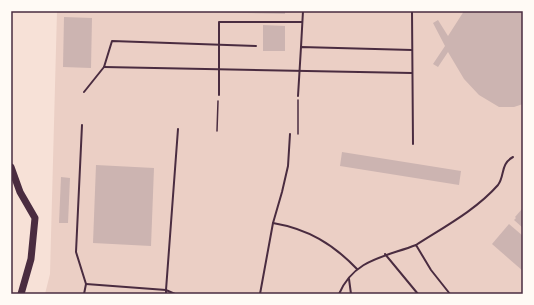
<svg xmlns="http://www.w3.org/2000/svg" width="534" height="305" font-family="'PT Sans',sans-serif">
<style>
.green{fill:#ebcfc5}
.building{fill:#ccb4b1}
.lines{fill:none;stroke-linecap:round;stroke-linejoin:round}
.path{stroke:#4a2c40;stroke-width:1.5}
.service{stroke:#4a2c40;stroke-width:2}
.primary{stroke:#4a2c40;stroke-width:7}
.neatline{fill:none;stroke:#4a2c40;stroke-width:1.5}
</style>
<rect width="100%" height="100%" fill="#f7e1d7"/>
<!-- green -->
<polygon class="green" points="57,11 523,11 523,294 45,294 50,274"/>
<!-- building -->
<g class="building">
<polygon points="177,11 285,11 285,14"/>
<polygon points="464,11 523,11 523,104 514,107 499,107 479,95 464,79 448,52 438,67 433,64 445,46 433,23 438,20 448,36"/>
<polygon points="64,17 92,18 91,68 63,67"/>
<polygon points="263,25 285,26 285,51 263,51"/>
<polygon points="342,152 461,171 459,185 340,166"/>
<polygon points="96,165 154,168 151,246 93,243"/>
<polygon points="61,177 70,178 68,223 59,223"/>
<polygon points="522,209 523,210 523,228 514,220 516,218 515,217"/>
<polygon points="509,224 523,236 523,271 492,244"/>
</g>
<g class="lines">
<!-- path -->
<g class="path">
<polyline points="217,131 218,101"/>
<polyline points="298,134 298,100"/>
</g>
<!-- service -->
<g class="service">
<polyline points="412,11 413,144"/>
<polyline points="301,47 303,11"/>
<polyline points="104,67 412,73"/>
<polyline points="84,92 104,67 112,41 256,46"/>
<polyline points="219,95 219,22 302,22"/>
<polyline points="298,96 301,47 412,50"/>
<polyline points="82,125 76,252 86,284 84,294"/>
<path d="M 273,223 C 308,229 333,244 357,269"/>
<path d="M 416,245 C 444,227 476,210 498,185 C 505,176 500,164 513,157"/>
<polyline points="385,254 418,294"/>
<polyline points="349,279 351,294"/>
<polyline points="86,284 166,290 166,294"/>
<polyline points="175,294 166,290 178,129"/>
<polyline points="260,294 273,223 282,192 288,166 290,134"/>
<path d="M 339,294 C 354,259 385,257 416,245 L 431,270 L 450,294"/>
</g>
<!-- primary -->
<polyline class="primary" points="11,167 20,192 35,218 31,259 21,294"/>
</g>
<!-- border -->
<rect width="534" height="305" fill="none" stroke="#fffaf5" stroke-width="24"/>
<rect x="12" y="12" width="510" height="281" class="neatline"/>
</svg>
